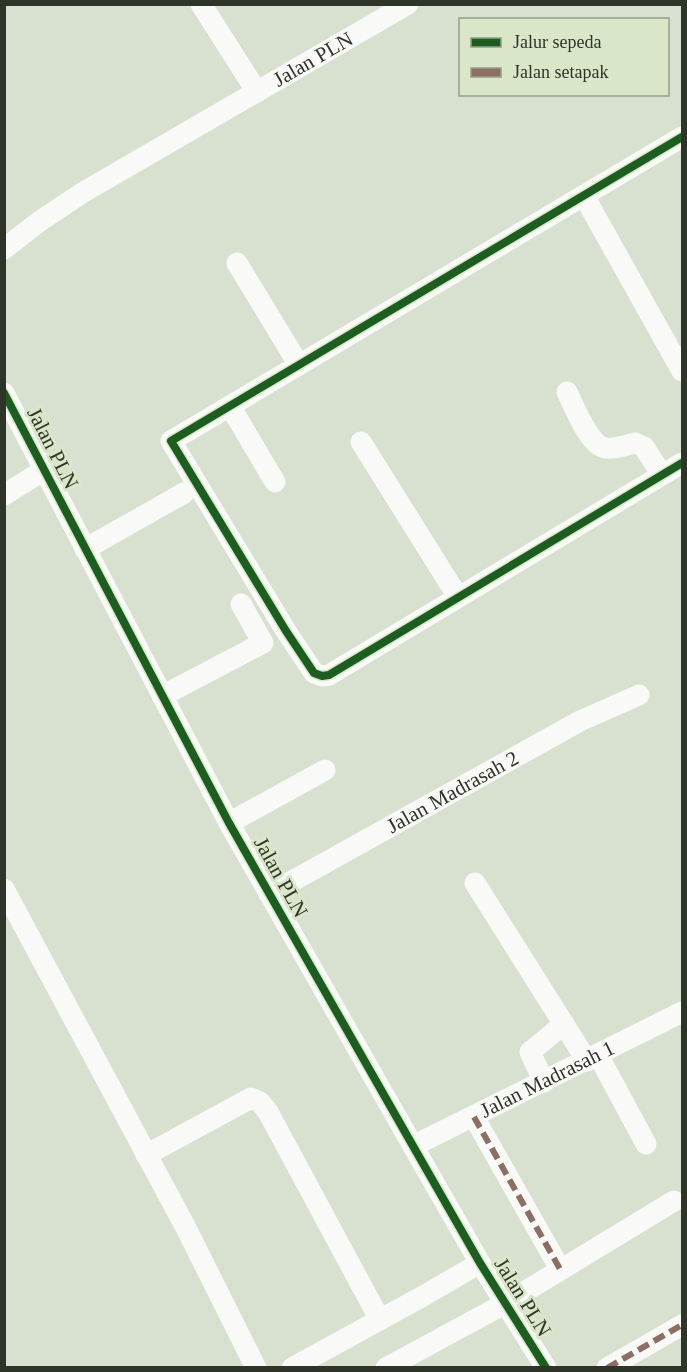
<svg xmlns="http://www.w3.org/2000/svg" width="687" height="1372" font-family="Georgia,serif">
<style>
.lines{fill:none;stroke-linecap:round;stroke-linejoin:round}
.minor{stroke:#f9faf8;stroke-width:21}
.quiet{stroke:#8d6e63;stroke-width:6;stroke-dasharray:12 6;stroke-linecap:butt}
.cycleway-casing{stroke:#d9e7c8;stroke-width:11}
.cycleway{stroke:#1b5e20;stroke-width:8}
.labels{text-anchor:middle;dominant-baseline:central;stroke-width:6;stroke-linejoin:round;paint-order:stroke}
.street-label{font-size:21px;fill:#2f3428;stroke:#d9e7c8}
</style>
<rect width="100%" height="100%" fill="#d8e0cf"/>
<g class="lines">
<!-- minor -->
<g class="minor">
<polyline points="201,4 257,92"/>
<polyline points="682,137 171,441 286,631 314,673 322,676 329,675 682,463"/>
<polyline points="584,196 682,371"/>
<path id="s1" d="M 4,249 L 40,221 L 82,193 L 408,4"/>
<polyline points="237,263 299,365"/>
<path d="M 567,392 C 574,406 587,440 602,447 C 611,451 626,445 635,443 L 644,447 L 662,475"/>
<polyline points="4,393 229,823 413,1146 480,1263 546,1368"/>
<polyline points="230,406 275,482"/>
<polyline points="361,442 458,597"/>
<polyline points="4,495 44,470"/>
<polyline points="85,549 184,493"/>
<polyline points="162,696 263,643 241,604"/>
<polyline points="229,823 325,770"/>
<polyline points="475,883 587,1061"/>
<polyline points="4,889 186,1228 256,1368"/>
<path id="s2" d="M 269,894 L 580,721 L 639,695"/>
<polyline points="598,1055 646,1144"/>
<polyline points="544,1082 530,1052 564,1024"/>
<polyline points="474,1117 560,1269"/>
<path id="s3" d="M 413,1146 L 682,1012"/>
<polyline points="146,1155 251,1098 260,1102 268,1112 380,1320"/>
<polyline points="292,1368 425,1295 480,1263"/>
<polyline points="386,1368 506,1303 674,1201"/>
<polyline points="607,1368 682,1325"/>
</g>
<!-- quiet -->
<g class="quiet">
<polyline points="474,1117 560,1269"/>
<polyline points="607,1368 682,1325"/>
</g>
<!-- cycleway casing -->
<g class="cycleway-casing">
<g id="cycleway">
<polyline points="682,137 171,441 286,631 314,673 322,676 329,675 682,463"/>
<polyline points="4,393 229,823 413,1146 480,1263 546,1368"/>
</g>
</g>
<!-- cycleway -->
<use href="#cycleway" class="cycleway"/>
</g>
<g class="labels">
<!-- street labels -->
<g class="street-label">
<text stroke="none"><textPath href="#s1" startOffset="363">Jalan PLN</textPath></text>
<text transform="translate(53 448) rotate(63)">Jalan PLN</text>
<text stroke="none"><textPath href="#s2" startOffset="210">Jalan Madrasah 2</textPath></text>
<text transform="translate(281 877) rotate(61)">Jalan PLN</text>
<text stroke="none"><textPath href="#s3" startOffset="150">Jalan Madrasah 1</textPath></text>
<text transform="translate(523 1297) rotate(58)">Jalan PLN</text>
</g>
</g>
<!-- border -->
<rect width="687" height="1372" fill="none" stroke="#2f3428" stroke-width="12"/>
<!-- legend -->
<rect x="459" y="18" width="210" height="78" fill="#d9e7c8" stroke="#959f88" stroke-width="1.5"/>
<rect x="471" y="38" width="30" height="9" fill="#1b5e20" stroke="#959f88" stroke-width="1.5"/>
<text x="513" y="48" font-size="18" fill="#2f3428">Jalur sepeda</text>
<rect x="471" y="68" width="30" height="9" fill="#8d6e63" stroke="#959f88" stroke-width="1.5"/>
<text x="513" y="78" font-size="18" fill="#2f3428">Jalan setapak</text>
</svg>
